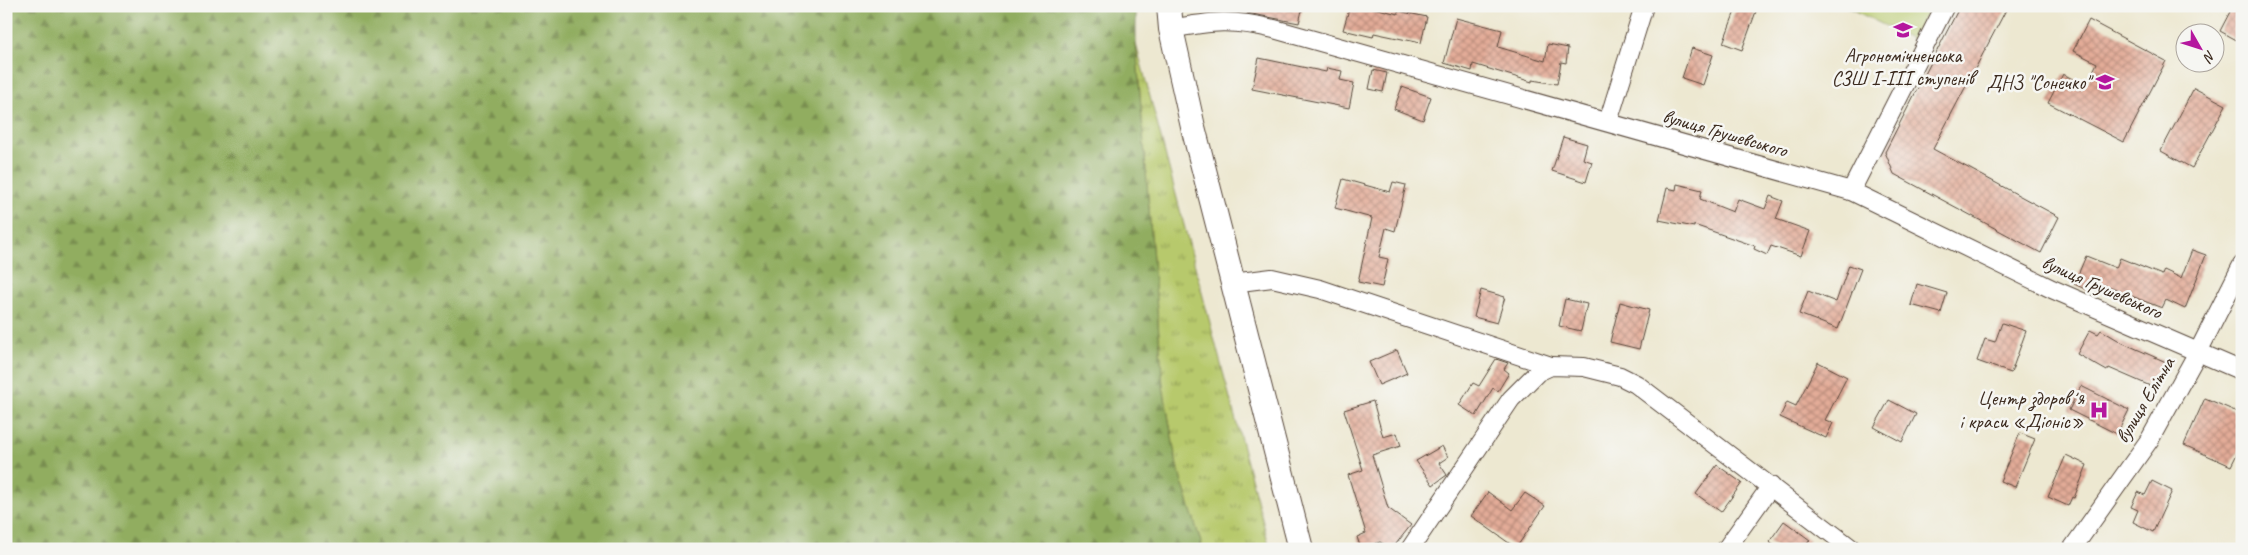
<svg xmlns="http://www.w3.org/2000/svg" width="2248" height="555" font-family="Caveat,sans-serif">
<style>
.grass{fill:url(#grass-tufts);stroke:#797a45}
.forest{fill:url(#forest-firs);stroke:#666c3f}
.garden{fill:#b7c96c;stroke:#797a45}
.building{fill:url(#building-cross-hatch)}
.lines{fill:none;stroke-linecap:round;stroke-linejoin:round}
.minor-casing{stroke:#564639;stroke-width:20}
.secondary-casing{stroke:#564639;stroke-width:26}
.minor{stroke:#fff;stroke-width:18}
.secondary{stroke:#fff;stroke-width:24}
.labels{text-anchor:middle;dominant-baseline:central;stroke-width:5;stroke-linejoin:round;paint-order:stroke}
.poi-label{font-size:20px;fill:#3b2a1e;stroke:#f6f6f2;text-anchor:end}
.street-label{font-size:20px;fill:#3b2a1e;stroke:#f6f6f2}
</style>
<defs>
<pattern id="grass-tufts" width="24" height="20" patternUnits="userSpaceOnUse" patternTransform="scale(1.25)"><rect width="24" height="20" fill="#b7c96c"/><path d="M3 7l-1-3M5 7V3M7 7l1-3M15 17l-1-3M17 17v-4M19 17l1-3" fill="none" stroke="#96a358"/></pattern>
<pattern id="forest-firs" width="22" height="20" patternUnits="userSpaceOnUse" patternTransform="scale(1.25)"><rect width="22" height="20" fill="#91ad60"/><path d="M5 1l3.5 6h-7zM16 11l3.5 6h-7z" fill="#788d4f"/></pattern>
<pattern id="building-cross-hatch" width="8" height="8" patternUnits="userSpaceOnUse" patternTransform="scale(1.25)"><rect width="8" height="8" fill="#e3ac98"/><path d="M0 0l8 8M0 8l8-8" fill="none" stroke="#b98c7b"/></pattern>
</defs>
<rect width="100%" height="100%" fill="#f6f6f2"/>
<filter id="ink" filterUnits="userSpaceOnUse"><feTurbulence type="fractalNoise" baseFrequency=".02" numOctaves="2"/><feDisplacementMap in="SourceGraphic" scale="10" xChannelSelector="R" yChannelSelector="G"/><feConvolveMatrix kernelMatrix="1 2 1 2 8 2 1 2 1" color-interpolation-filters="sRGB"/></filter>
<filter id="wash" filterUnits="userSpaceOnUse"><feTurbulence type="fractalNoise" baseFrequency=".0096" numOctaves="4" result="noise"/><feDisplacementMap in="SourceGraphic" scale="20" xChannelSelector="R" yChannelSelector="G"/><feGaussianBlur stdDeviation="1.12" result="paint"/><feColorMatrix in="noise" values="0 0 0 0 0 0 0 0 0 0 0 0 0 0 0 0 0 1.4 0 .05"/><feComposite in="paint" operator="in"/></filter>
<g filter="url(#wash)">
<rect width="100%" height="100%" fill="#ede8d1"/>
<!-- grass -->
<polygon class="grass" points="1136,44 1270,549 1203,549 1177,466 1163,386"/>
<!-- forest -->
<polygon class="forest" points="6,6 1136,6 1136,44 1163,386 1177,466 1203,549 6,549"/>
<!-- garden -->
<polygon class="garden" points="1845,6 1930,6 1914,40"/>
<g id="blocks">
<!-- building -->
<g class="building">
<polygon points="1247,6 1303,6 1299,23 1247,13"/>
<polygon points="1350,6 1366,6 1398,14 1398,11 1427,17 1421,43 1374,33 1373,37 1343,30"/>
<polygon points="1737,6 1758,6 1742,50 1723,43"/>
<polygon points="1960,6 2008,6 1933,149 2059,217 2041,253 1894,174 1885,152"/>
<polygon points="2233,6 2242,6 2242,43 2220,31"/>
<polygon points="1456,18 1502,30 1498,47 1545,61 1548,44 1568,48 1566,63 1561,62 1557,84 1532,80 1532,82 1473,64 1472,71 1444,63"/>
<polygon points="2089,20 2166,61 2124,142 2048,103 2063,74 2086,86 2097,63 2073,51"/>
<polygon points="1692,48 1713,55 1703,85 1682,78"/>
<polygon points="1259,58 1326,72 1327,68 1342,71 1340,80 1354,83 1349,108 1252,89"/>
<polygon points="1373,70 1387,73 1383,92 1369,89"/>
<polygon points="1402,87 1431,97 1423,120 1394,109"/>
<polygon points="2194,88 2226,105 2192,168 2161,151"/>
<polygon points="1563,137 1587,144 1583,159 1592,162 1586,182 1552,171"/>
<polygon points="1343,179 1390,192 1393,182 1406,185 1395,231 1386,228 1379,257 1388,259 1382,287 1358,282 1372,218 1335,208"/>
<polygon points="1677,184 1702,190 1700,199 1733,212 1738,199 1765,209 1770,196 1783,201 1776,219 1810,231 1801,256 1771,246 1767,255 1754,249 1755,246 1694,225 1694,227 1659,220 1667,188 1676,190"/>
<polygon points="2192,250 2206,255 2185,309 2166,300 2162,308 2098,283 2094,293 2074,284 2086,256 2116,268 2120,258 2162,275 2164,270 2181,278"/>
<polygon points="1849,265 1861,269 1838,329 1799,314 1808,291 1836,302"/>
<polygon points="1917,284 1947,293 1941,313 1911,305"/>
<polygon points="1481,290 1505,297 1497,323 1474,317"/>
<polygon points="1565,299 1587,304 1581,331 1559,326"/>
<polygon points="1620,302 1649,310 1639,349 1610,342"/>
<polygon points="2002,323 2026,331 2011,373 1977,361 1985,339 1995,342"/>
<polygon points="2090,330 2098,334 2101,330 2123,343 2166,362 2155,388 2109,368 2107,371 2077,354"/>
<polygon points="1397,350 1407,373 1379,385 1369,362"/>
<polygon points="1496,359 1508,363 1504,369 1509,373 1498,391 1493,388 1476,416 1459,405 1473,383 1479,386"/>
<polygon points="1818,362 1847,377 1825,420 1833,423 1826,438 1780,417 1787,402 1796,406"/>
<polygon points="2081,386 2129,410 2117,434 2069,410"/>
<polygon points="2205,398 2242,414 2242,444 2231,466 2184,445"/>
<polygon points="1889,400 1916,414 1902,442 1874,427"/>
<polygon points="1373,401 1383,437 1397,433 1401,446 1372,455 1388,508 1411,525 1392,549 1380,542 1361,549 1357,537 1366,533 1348,475 1363,470 1344,410"/>
<polygon points="2020,433 2035,439 2015,487 2000,481"/>
<polygon points="1442,446 1448,457 1439,463 1447,475 1433,485 1416,461"/>
<polygon points="2066,455 2087,465 2074,498 2072,497 2068,506 2048,497"/>
<polygon points="1717,465 1742,483 1721,512 1696,494"/>
<polygon points="2152,481 2172,491 2153,532 2133,522 2138,510 2131,507 2138,492 2145,495"/>
<polygon points="1488,492 1512,510 1525,493 1545,506 1516,548 1471,516"/>
<polygon points="1784,521 1810,540 1803,549 1779,549 1769,542"/>
</g>
</g>
</g>
<g filter="url(#ink)">
<use href="#blocks" fill-opacity="0" stroke="#564639" stroke-width="1"/>
<g class="lines">
<!-- minor casing -->
<g class="minor-casing">
<g id="minor">
<path d="M 1171,29 C 1213,21 1232,19 1274,29 L 1851,191 L 2052,289 L 2242,371"/>
<polyline points="1608,122 1644,6"/>
<polyline points="1851,191 1945,6"/>
<polyline points="1232,283 1272,278 1320,289 1551,366"/>
<polyline points="1410,549 1511,399 1538,372 1551,366 1584,367 1620,376 1636,384 1852,549"/>
<polyline points="1726,549 1771,486"/>
<polyline points="2072,549 2150,439 2198,352 2242,265"/>
</g>
</g>
<!-- secondary casing -->
<g class="secondary-casing">
<polyline id="secondary" points="1169,6 1171,29 1193,127 1301,549"/>
</g>
<!-- minor -->
<use href="#minor" class="minor"/>
<!-- secondary -->
<use href="#secondary" class="secondary"/>
</g>
</g>
<!-- icons -->
<defs>
<g id="school-bare" transform="scale(1.5)"><path d="M0-5L7-2L0 1L-7-2ZM-4 1L0 2.5L4 1V4Q0 6-4 4Z" fill="#b5179e" stroke="#f6f6f2" stroke-width="2.5" paint-order="stroke"/></g>
<g id="hospital-bare" transform="scale(1.5)"><path d="M-5-5h3v3.5h4V-5h3V5h-3V1.5h-4V5h-3Z" fill="#b5179e" stroke="#f6f6f2" stroke-width="2.5" paint-order="stroke"/></g>
</defs>
<g fill-rule="evenodd">
<use href="#school-bare" x="1903" y="30"/>
<use href="#school-bare" x="2105" y="82"/>
<use href="#hospital-bare" x="2099" y="410"/>
</g>
<g class="labels">
<!-- poi labels -->
<g class="poi-label">
<text x="1903" y="55" text-anchor="middle">Агрономічненська<tspan x="1903" dy="23">СЗШ І-ІІІ ступенів</tspan></text>
<text x="2090" y="82">ДНЗ "Сонечко"</text>
<text x="2084" y="398">Центр здоровʼя<tspan x="2084" dy="23">і краси «Діоніс»</tspan></text>
</g>
<!-- street labels -->
<g class="street-label">
<text transform="translate(1725 133) rotate(16)">вулиця Грушевського</text>
<text transform="translate(2102 287) rotate(24)">вулиця Грушевського</text>
<text transform="translate(2145 400) rotate(-59)">вулиця Елітна</text>
</g>
</g>
<!-- margin -->
<rect width="2248" height="555" fill="none" stroke="#f6f6f2" stroke-width="25"/>
<!-- north arrow -->
<g transform="translate(2200 48) rotate(129)"><circle r="24" fill="#f6f6f2" stroke="#aba49d"/>
<path d="M0-4L9 19L0 12L-9 19Z" fill="#b5179e"/>
<text y="-8" font-size="14" font-weight="bold" text-anchor="middle" fill="#3b2a1e">N</text>
</g>
</svg>
